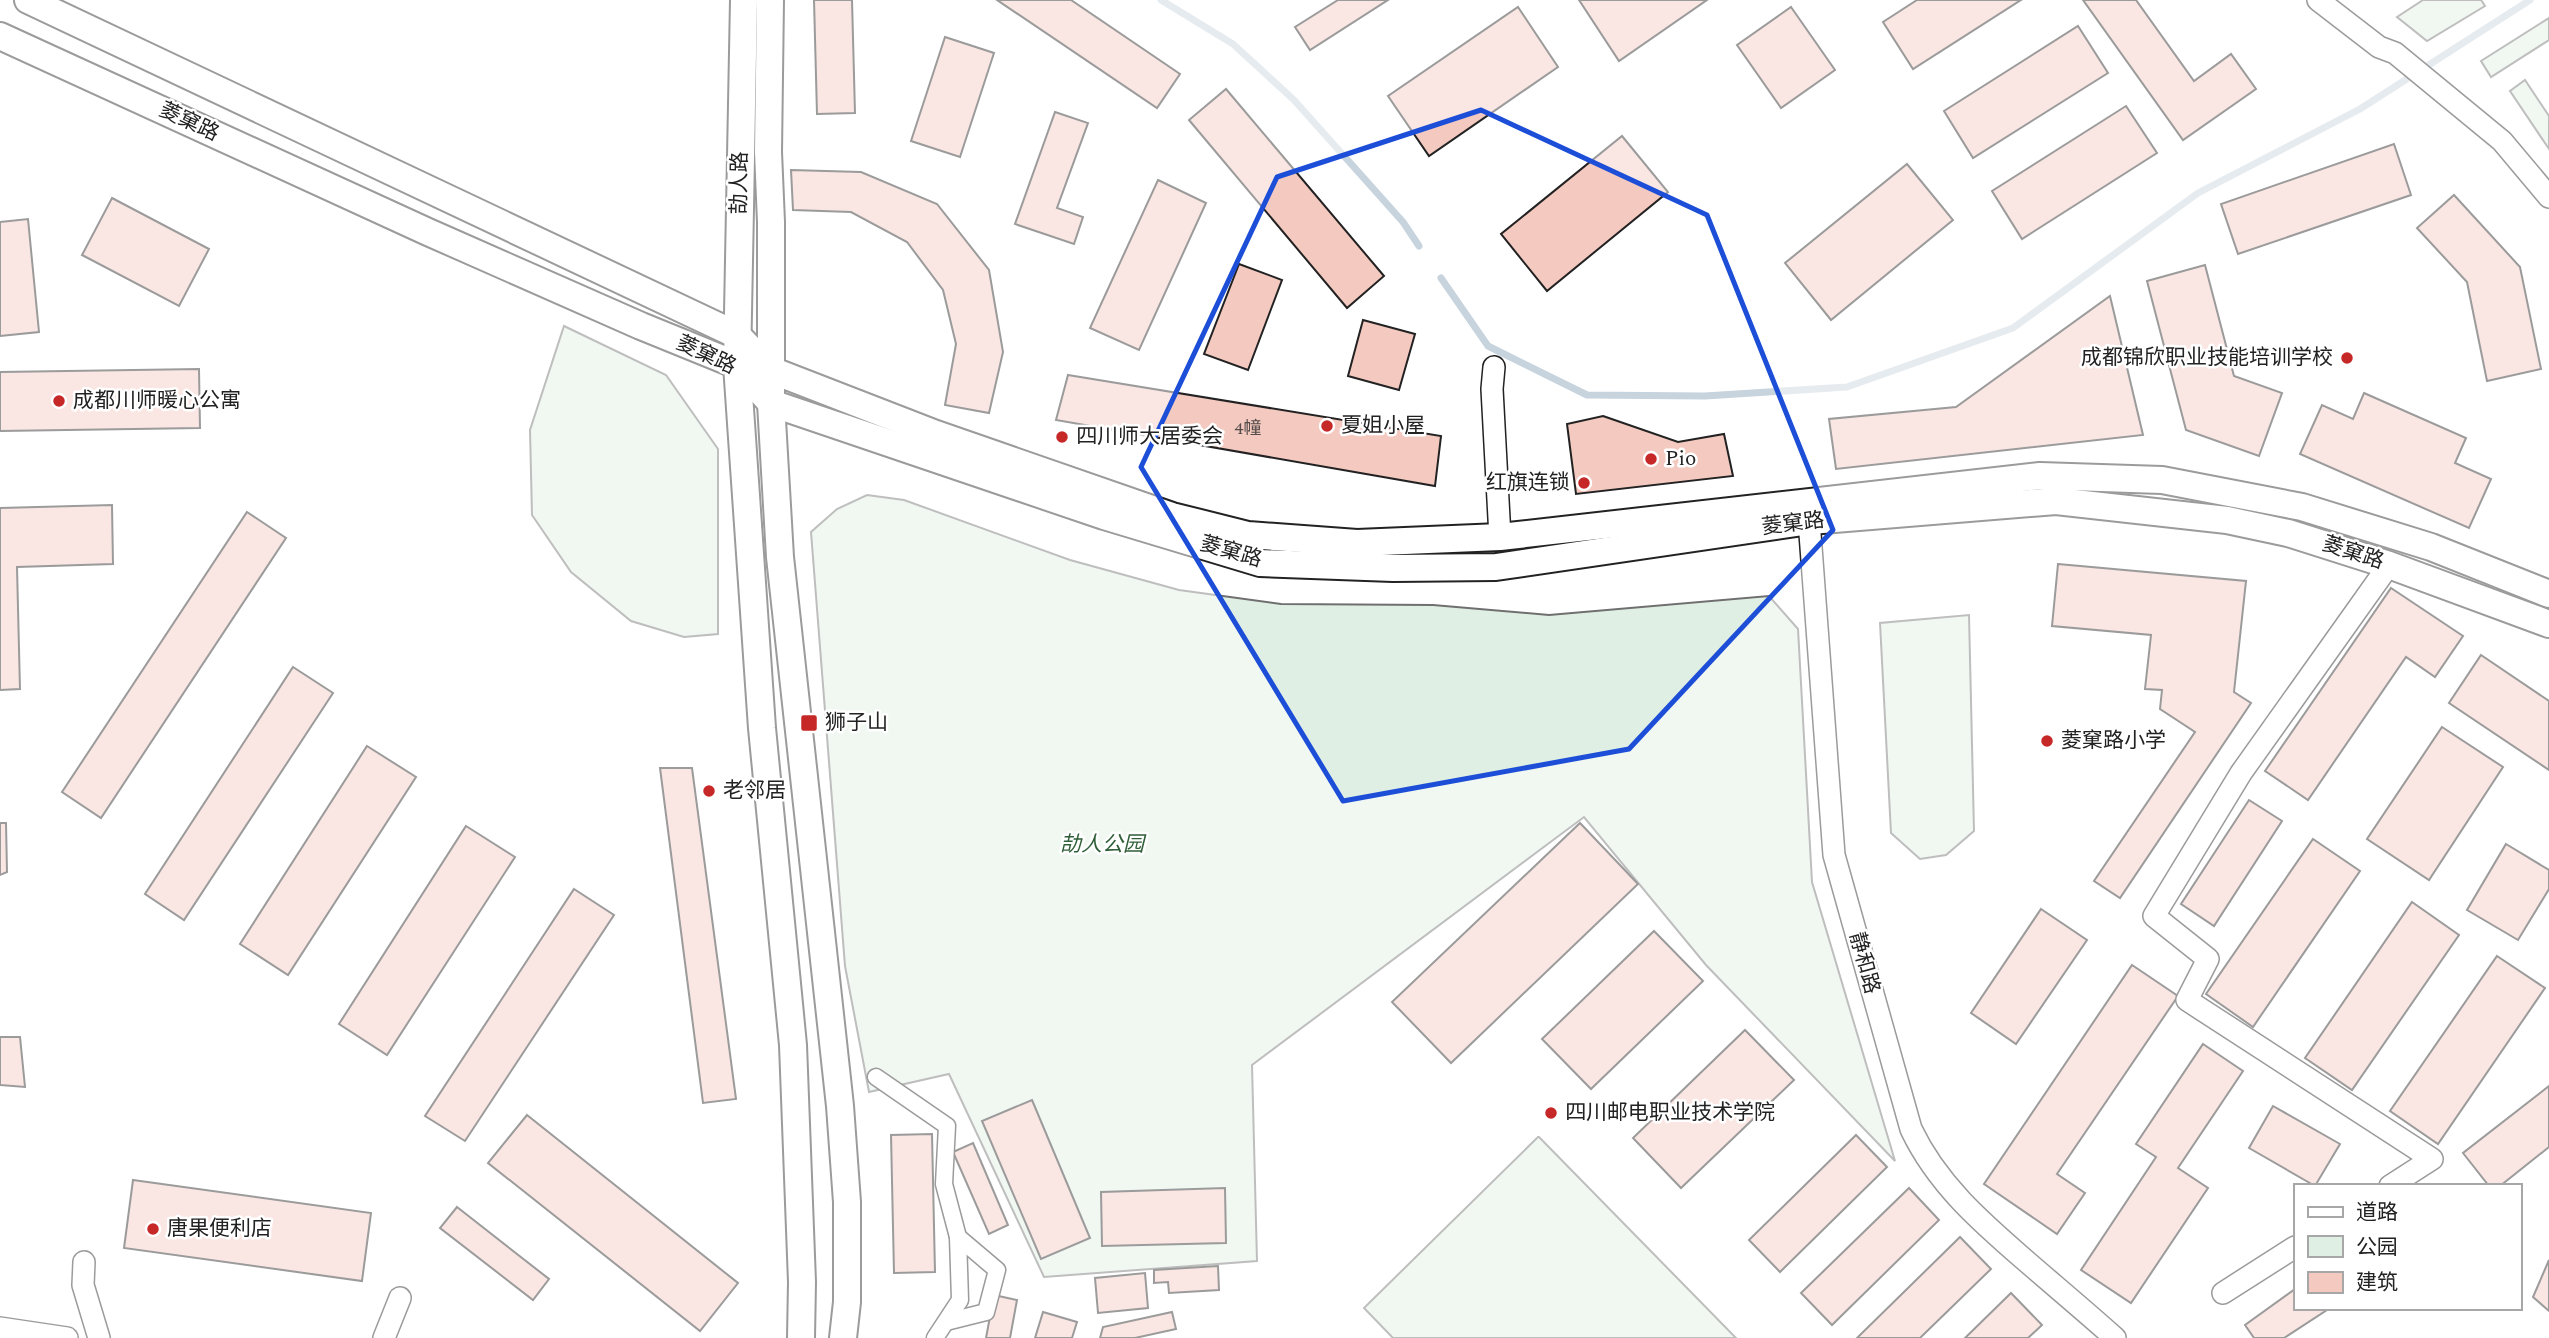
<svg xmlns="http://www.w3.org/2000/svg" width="2549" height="1338" font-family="Spectral,'Noto Sans SC',serif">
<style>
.green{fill:#e0efe3;stroke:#6f6f6f;stroke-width:2}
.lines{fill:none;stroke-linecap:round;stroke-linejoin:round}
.stream{stroke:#c7d3dd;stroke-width:7}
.building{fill:#f3c9c0;stroke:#222;stroke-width:2}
.pedestrian-casing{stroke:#222;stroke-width:19}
.minor-casing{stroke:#222;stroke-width:24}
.tertiary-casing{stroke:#222;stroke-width:30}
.pedestrian{stroke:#fff;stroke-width:16}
.minor{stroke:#fff;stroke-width:21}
.tertiary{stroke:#fff;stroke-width:26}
.marked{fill:none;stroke:#1d4ed8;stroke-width:5;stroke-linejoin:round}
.poi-dot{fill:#c62828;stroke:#fff;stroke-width:2.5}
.labels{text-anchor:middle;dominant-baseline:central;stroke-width:5;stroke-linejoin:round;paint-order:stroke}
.number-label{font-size:18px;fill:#564c4a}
.street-label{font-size:21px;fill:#222;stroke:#fff}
.poi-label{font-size:21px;fill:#222;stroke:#fff;text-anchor:start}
.park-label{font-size:21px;font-style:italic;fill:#2f5e38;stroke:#fff}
</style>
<rect width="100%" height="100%" fill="#fff"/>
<!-- green -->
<g class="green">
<polygon points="2423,0 2481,0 2485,6 2427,41 2397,17"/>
<polygon points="2549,18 2549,40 2491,77 2481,61"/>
<polygon points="2525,80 2549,116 2549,149 2510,91"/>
<polygon points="564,326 666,375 718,449 718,634 684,637 631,621 571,572 532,515 530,430"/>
<polygon points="867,495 904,500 1070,560 1179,590 1281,604 1433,605 1549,615 1769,596 1798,629 1812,882 1895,1161 1706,965 1584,817 1252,1065 1257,1261 1044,1277 949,1074 869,1092 845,966 811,532 837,509"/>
<polygon points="1969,615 1974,831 1946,855 1920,859 1891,833 1880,623"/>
<polygon points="1538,1137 1539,1137 1736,1338 1393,1338 1364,1308"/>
</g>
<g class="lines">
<!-- stream -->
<g class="stream">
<polyline points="1161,0 1233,44 1294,100 1403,222 1419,246"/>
<polyline points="1441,278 1488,346 1587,395 1705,396 1847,387 2013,328 2198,193 2360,109 2530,0"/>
</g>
</g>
<!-- building -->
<g class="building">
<polygon points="814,0 852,0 855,113 817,114"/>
<polygon points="997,0 1071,0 1180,74 1157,108"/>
<polygon points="1338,0 1388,0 1310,50 1295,27"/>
<polygon points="1579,0 1707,0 1619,61"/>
<polygon points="1917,0 2021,0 1913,69 1883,22"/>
<polygon points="2083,0 2136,0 2194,81 2231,54 2256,89 2183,140"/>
<polygon points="1518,7 1558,67 1429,156 1388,96"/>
<polygon points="1791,7 1835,70 1781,108 1737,45"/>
<polygon points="2078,26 2108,73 1973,158 1944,111"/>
<polygon points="945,37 994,53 960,157 911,141"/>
<polygon points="1226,89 1384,276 1347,308 1189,120"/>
<polygon points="2126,106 2157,153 2022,239 1992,191"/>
<polygon points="1055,112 1088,123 1057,208 1083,217 1074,244 1015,224"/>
<polygon points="1622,136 1668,192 1547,291 1501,234"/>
<polygon points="2394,144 2411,195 2238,254 2221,204"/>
<polygon points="1907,164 1953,220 1831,320 1785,263"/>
<polygon points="791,170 861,172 937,204 989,270 1003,352 989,413 945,405 956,344 943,290 907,242 851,212 793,210"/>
<polygon points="1158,180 1206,203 1139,350 1090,328"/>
<polygon points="2454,195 2520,267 2541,369 2487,381 2467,282 2417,228"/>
<polygon points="112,198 209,249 179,306 82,255"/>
<polygon points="28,219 39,332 0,336 0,222"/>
<polygon points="1239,264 1282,280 1248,370 1204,354"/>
<polygon points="2205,265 2234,376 2282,393 2259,456 2186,430 2147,281"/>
<polygon points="2110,296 2143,435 1836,469 1829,419 1956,407"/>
<polygon points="1363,320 1415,334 1399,390 1348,376"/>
<polygon points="199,369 200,428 0,431 0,372"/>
<polygon points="1068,375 1441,436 1435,486 1056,420"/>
<polygon points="2364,393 2466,438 2455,463 2491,479 2469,528 2300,454 2322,405 2353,419"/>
<polygon points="1603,416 1678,442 1724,434 1733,476 1576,494 1567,424"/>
<polygon points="112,505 113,564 17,567 20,689 0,690 0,508"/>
<polygon points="247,512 286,538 101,818 62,792"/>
<polygon points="2058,564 2246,581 2234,692 2251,703 2120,898 2094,881 2195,732 2160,709 2162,690 2145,689 2151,635 2052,626"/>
<polygon points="2391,588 2463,636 2435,677 2406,657 2308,800 2265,771"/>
<polygon points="2481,655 2549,701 2549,770 2449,703"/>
<polygon points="293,667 333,693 184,920 145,894"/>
<polygon points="2442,727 2503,767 2429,880 2367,839"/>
<polygon points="367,746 416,777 288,975 240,944"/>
<polygon points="660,768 692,768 736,1099 703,1103"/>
<polygon points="2249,800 2282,821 2214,926 2181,904"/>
<polygon points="0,823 6,823 7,872 0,875"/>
<polygon points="1580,823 1638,884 1451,1063 1392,1002"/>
<polygon points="466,826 515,857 387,1055 339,1024"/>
<polygon points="2313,839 2360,871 2253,1027 2206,994"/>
<polygon points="2506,844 2549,870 2549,889 2518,940 2467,910"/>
<polygon points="574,889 614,915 465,1141 425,1116"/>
<polygon points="2412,902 2459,935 2352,1090 2305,1058"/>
<polygon points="2041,909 2087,940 2016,1044 1971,1013"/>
<polygon points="1654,931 1703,981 1591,1089 1542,1039"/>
<polygon points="2497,956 2545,988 2438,1144 2390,1111"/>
<polygon points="2132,965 2178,996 2057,1174 2085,1193 2057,1234 1984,1184"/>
<polygon points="1745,1030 1794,1080 1681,1188 1633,1138"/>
<polygon points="0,1037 20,1037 25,1087 0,1085"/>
<polygon points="2203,1044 2243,1071 2178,1168 2208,1188 2131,1303 2081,1270 2156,1157 2136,1144"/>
<polygon points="2549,1086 2549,1147 2500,1186 2489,1186 2463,1153"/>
<polygon points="1032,1100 1090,1238 1041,1259 982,1121"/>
<polygon points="2273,1106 2340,1144 2315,1186 2249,1148"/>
<polygon points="527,1115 738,1283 700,1331 488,1163"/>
<polygon points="932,1134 935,1272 894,1273 891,1135"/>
<polygon points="1856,1135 1887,1167 1780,1272 1749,1240"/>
<polygon points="973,1143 1008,1225 989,1234 953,1152"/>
<polygon points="133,1180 371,1213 362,1281 124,1248"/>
<polygon points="1225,1188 1226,1243 1102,1246 1101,1192"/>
<polygon points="1909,1188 1939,1220 1832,1325 1801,1293"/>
<polygon points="457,1207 549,1279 533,1300 440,1228"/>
<polygon points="1960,1237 1991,1269 1920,1338 1857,1338"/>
<polygon points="2549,1260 2549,1311 2533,1297"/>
<polygon points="1218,1266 1219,1290 1169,1293 1168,1282 1154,1283 1154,1270"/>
<polygon points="1145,1273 1148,1308 1098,1313 1095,1278"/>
<polygon points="2295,1289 2295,1308 2330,1308 2284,1338 2254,1338 2245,1325"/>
<polygon points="2011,1293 2042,1325 2028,1338 1965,1338"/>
<polygon points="994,1295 1017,1300 1010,1338 986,1338"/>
<polygon points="1043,1312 1077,1322 1072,1338 1035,1338"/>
<polygon points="1172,1312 1176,1329 1135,1338 1100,1338 1103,1327"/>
</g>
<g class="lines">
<!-- pedestrian casing -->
<g class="pedestrian-casing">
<g id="pedestrian">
<polyline points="876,1077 947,1126 944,1184 958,1237 960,1300 935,1338"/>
<polyline points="946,1322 986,1312 997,1270 958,1237"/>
</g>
</g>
<!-- minor casing -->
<g class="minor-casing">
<g id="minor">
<polyline points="2318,0 2379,47 2395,53 2502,141 2549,197"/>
<polyline points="1494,367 1492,389 1500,537"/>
<path d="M 1808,507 L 1834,855 L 1911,1129 C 1937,1184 1981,1222 2026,1261 C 2056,1287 2086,1312 2115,1338"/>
<polyline points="2389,565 2241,773 2154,916 2208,959 2187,1000 2432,1159 2390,1186"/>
<polyline points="84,1262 83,1285 99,1338"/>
<polyline points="2223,1293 2295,1247"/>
<polyline points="0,1328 67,1338"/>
<polyline points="384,1338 400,1298"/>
</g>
</g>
<!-- tertiary casing -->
<g class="tertiary-casing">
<g id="tertiary">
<polyline points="28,0 737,335 771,370 936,434 1172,516 1248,535 1357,543 1500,537 2040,476 2162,480 2302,507 2431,547 2549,594"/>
<polyline points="744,0 737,365 762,728 793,1045 802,1282 801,1338"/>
<polyline points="770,0 768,152 771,222 771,403 780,557 840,1106 847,1202 847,1302 843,1338"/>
<polyline points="0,36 428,232 641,326 737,365 771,403 1104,516 1260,563 1393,568 1496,567 1810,521 2056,501 2227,520 2288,533 2389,565 2549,624"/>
</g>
</g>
<!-- pedestrian -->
<use href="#pedestrian" class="pedestrian"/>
<!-- minor -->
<use href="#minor" class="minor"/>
<!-- tertiary -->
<use href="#tertiary" class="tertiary"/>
</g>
<!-- marked area -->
<path d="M0 0H2549V1338H0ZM 1481,110 L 1707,215 L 1833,530 L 1629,749 L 1343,801 L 1141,467 L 1277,177 Z" fill="#fff" fill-opacity=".55" fill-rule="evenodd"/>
<path class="marked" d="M 1481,110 L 1707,215 L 1833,530 L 1629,749 L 1343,801 L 1141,467 L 1277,177 Z"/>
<!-- markers -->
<g class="poi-dot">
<circle cx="2347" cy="358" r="7"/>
<circle cx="59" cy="401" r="7"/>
<circle cx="1327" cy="426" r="7"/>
<circle cx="1062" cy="437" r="7"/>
<circle cx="1651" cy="459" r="7"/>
<circle cx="1584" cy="483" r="7"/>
<rect x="800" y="714" width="18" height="18" rx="3.5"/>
<circle cx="2047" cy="741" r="7"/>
<circle cx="709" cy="791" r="7"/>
<circle cx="1551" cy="1113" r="7"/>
<circle cx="153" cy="1229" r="7"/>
</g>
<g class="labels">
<!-- number labels -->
<g class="number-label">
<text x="1248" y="428">4幢</text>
</g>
<!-- street labels -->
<g class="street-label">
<text transform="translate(189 122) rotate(25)">菱窠路</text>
<text transform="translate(740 183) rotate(-89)">劼人路</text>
<text transform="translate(706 355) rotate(25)">菱窠路</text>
<text transform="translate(1793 524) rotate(-7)">菱窠路</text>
<text transform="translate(1231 552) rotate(16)">菱窠路</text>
<text transform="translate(2353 553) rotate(18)">菱窠路</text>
<text transform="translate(1864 963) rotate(75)">静和路</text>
</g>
<!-- poi labels -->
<g class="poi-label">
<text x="2333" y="358" text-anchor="end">成都锦欣职业技能培训学校</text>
<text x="73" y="401">成都川师暖心公寓</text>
<text x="1341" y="426">夏姐小屋</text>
<text x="1076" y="437">四川师大居委会</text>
<text x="1665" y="459">Pio</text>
<text x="1570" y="483" text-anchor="end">红旗连锁</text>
<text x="825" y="723">狮子山</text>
<text x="2061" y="741">菱窠路小学</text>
<text x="723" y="791">老邻居</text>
<text x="1565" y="1113">四川邮电职业技术学院</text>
<text x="167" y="1229">唐果便利店</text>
</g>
<!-- park labels -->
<g class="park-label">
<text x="1102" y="845">劼人公园</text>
</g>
</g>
<!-- legend -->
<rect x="2294" y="1184" width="228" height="126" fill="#ffffff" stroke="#a7a7a7" stroke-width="2"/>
<rect x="2308" y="1207" width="35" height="10" fill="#ffffff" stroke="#a7a7a7" stroke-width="2"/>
<text x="2356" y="1219" font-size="21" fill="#222222">道路</text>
<rect x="2308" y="1236" width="35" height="21" fill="#e0efe3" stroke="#a7a7a7" stroke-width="2"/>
<text x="2356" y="1254" font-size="21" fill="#222222">公园</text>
<rect x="2308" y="1272" width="35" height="21" fill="#f3c9c0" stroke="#a7a7a7" stroke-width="2"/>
<text x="2356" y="1289" font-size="21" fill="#222222">建筑</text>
</svg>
